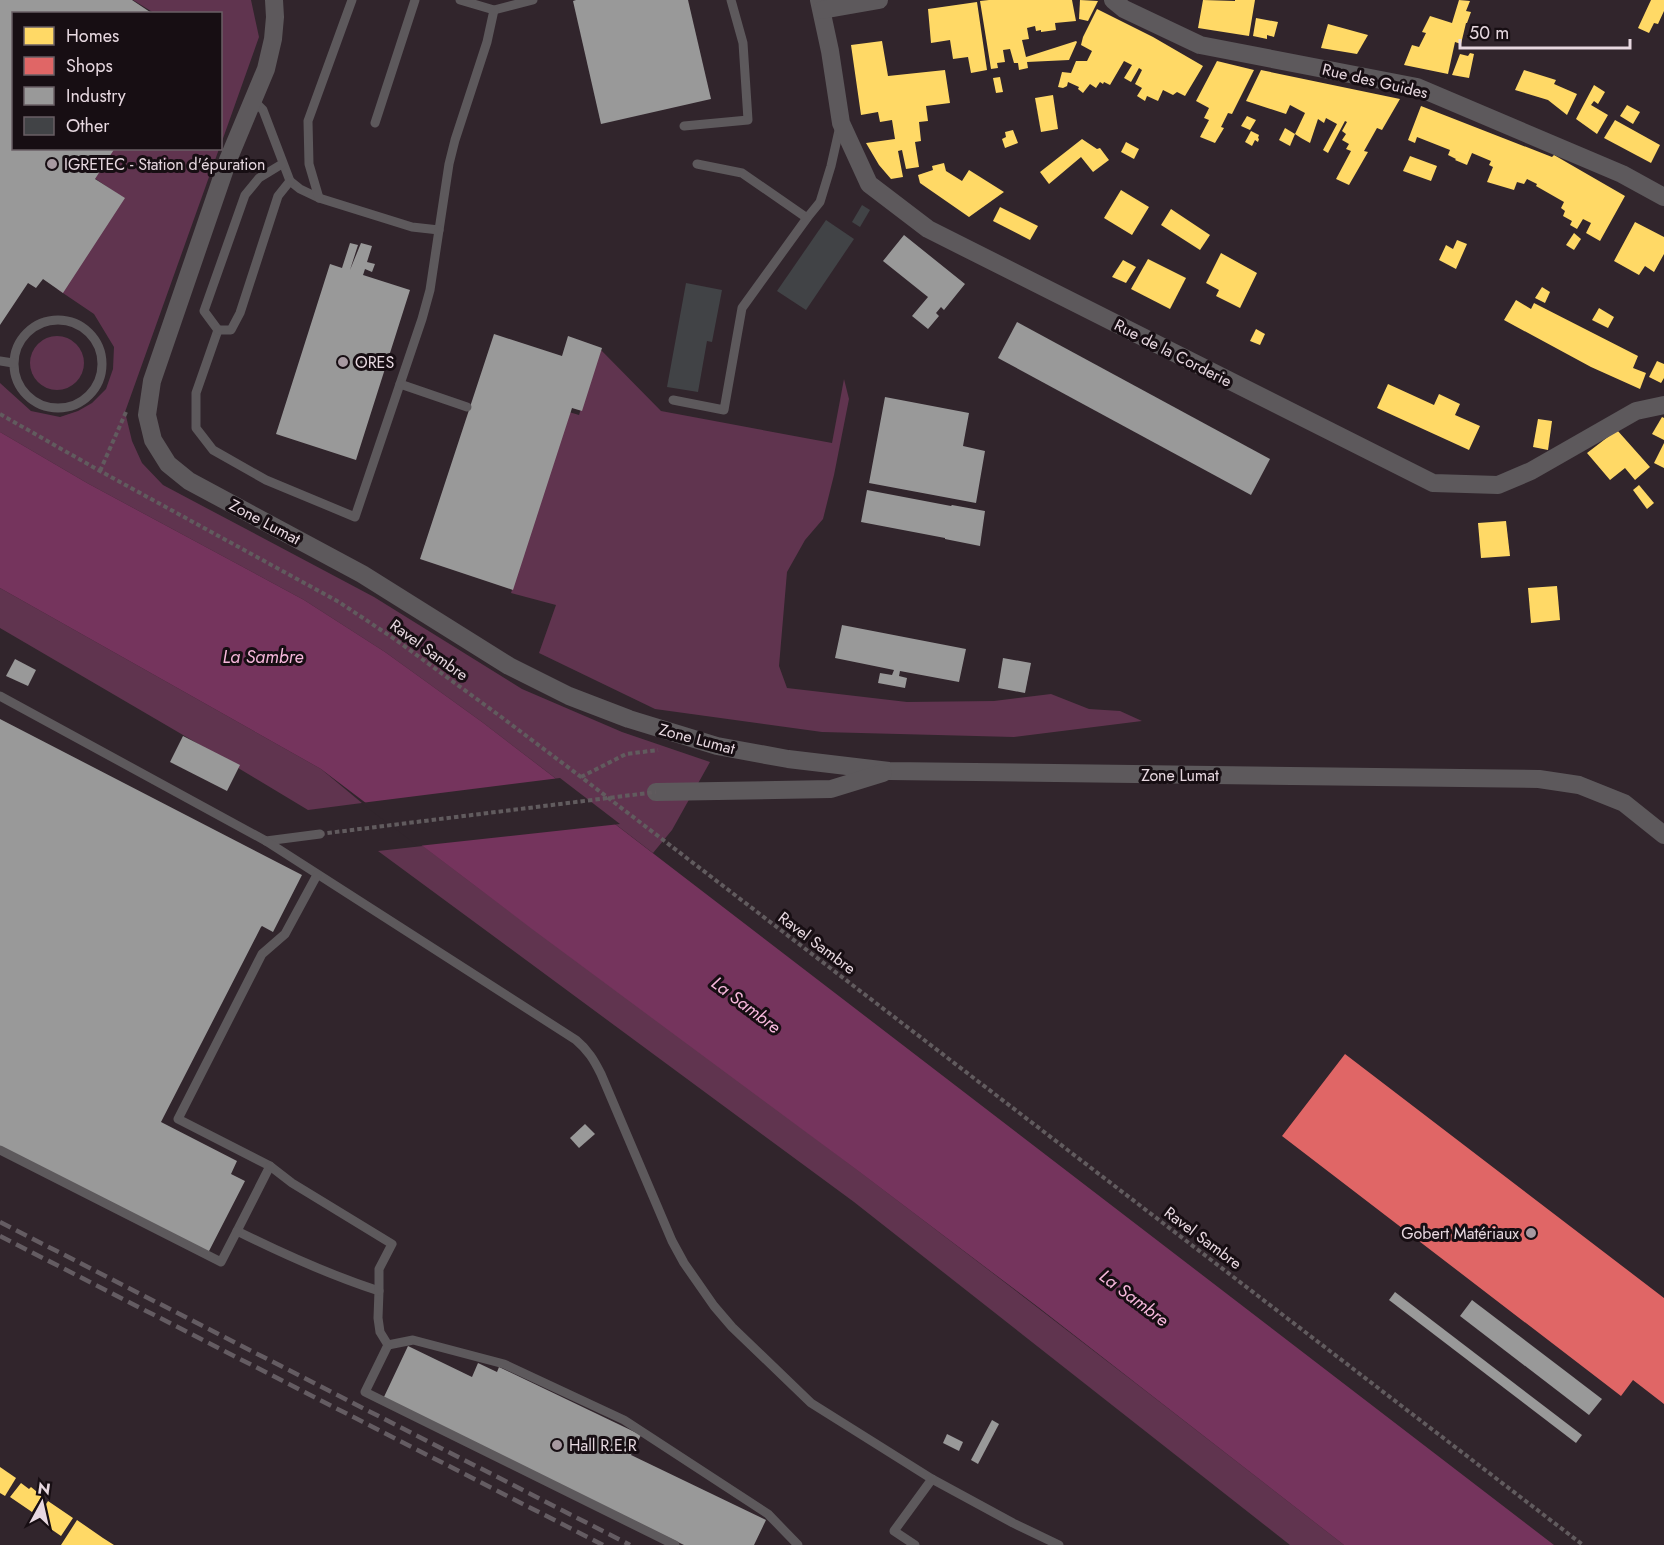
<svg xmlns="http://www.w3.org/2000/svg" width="1664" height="1545" font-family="Jost,sans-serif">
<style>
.green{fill:#60344f}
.water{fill:#75345d}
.pier{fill:#31252c}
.homes{fill:#ffd966}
.shops{fill:#e06666}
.industry{fill:#999}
.building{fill:#414346}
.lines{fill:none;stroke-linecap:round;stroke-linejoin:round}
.path{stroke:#615b5e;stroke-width:4;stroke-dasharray:4.5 3;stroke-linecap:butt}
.service{stroke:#5d595c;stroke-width:9}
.minor{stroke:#5d595c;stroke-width:18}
.rail{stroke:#645c62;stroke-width:4.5;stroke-dasharray:12 6;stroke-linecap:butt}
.path-bridge{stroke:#615b5e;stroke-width:4;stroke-dasharray:4.5 3;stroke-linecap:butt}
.poi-dot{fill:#a799a1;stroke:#170e13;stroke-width:2}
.labels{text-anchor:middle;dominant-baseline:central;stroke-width:6;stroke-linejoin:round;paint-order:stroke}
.street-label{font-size:16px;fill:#e7d8e0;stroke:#170e13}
.poi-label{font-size:16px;fill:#e7d8e0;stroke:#170e13;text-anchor:start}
.water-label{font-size:18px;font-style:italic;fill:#f7b8dc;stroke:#170e13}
</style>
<rect width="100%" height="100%" fill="#31252c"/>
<!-- green -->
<g class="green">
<polygon points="133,0 251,0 259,37 221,144 220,14 154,13"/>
<polygon points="107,149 219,149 125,412 132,441 142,463 163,485 374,597 522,689 622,732 710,762 672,830 653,853 482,722 385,652 304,600 87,483 0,432 0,383 31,411 60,417 78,411 92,403 106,389 113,369 114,347 94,314 57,289 119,195 90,175"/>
<circle cx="57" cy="363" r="27"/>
<polygon points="600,349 661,411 832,443 844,379 849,399 834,475 823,519 805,540 787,572 779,666 787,688 907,702 994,701 1051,694 1089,709 1120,711 1142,721 1014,737 822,732 655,709 539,653 556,605 511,593 569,412 579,415"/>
<polygon points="0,588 321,769 362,803 308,810 195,742 0,628"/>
<path d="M 423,846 C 566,955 712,1060 856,1169 C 1020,1293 1182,1419 1344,1545 L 1290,1545 L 854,1202 L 378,851 Z"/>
</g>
<!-- water -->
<polygon class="water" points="0,432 87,483 304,600 385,652 482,722 1554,1545 1344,1545 1038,1307 857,1170 532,929 321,769 0,588"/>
<!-- pier -->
<polygon class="pier" points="560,778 620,824 418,846 361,803"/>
<!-- homes -->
<g class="homes">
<polygon points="989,0 1072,0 1076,21 1055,23 1056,30 1041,32 1041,30 1036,31 1035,26 1027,28 1029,39 1022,40 1026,57 1076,41 1077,42 1069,60 1027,62 1028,68 1019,70 1018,63 1014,63 1010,49 1003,50 1005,62 997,63 998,68 991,69 980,1"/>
<polygon points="1080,0 1098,1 1088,21 1079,19"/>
<polygon points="1203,0 1235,1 1235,0 1255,0 1249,36 1198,28"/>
<polygon points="1459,0 1470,1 1466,11 1471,12 1467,23 1466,23 1461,44 1455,42 1448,74 1404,65 1412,45 1419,47 1426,33 1422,32 1430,16 1452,23"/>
<polygon points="1651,0 1664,0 1664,11 1658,24 1654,23 1649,33 1638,28"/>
<polygon points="977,2 987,70 971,73 968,57 953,59 950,40 931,43 928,9"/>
<polygon points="1097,9 1153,37 1203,66 1185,96 1177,92 1173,95 1163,90 1158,101 1147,96 1145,101 1137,96 1142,88 1135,84 1142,70 1139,68 1131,82 1124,78 1132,65 1124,61 1110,85 1104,82 1103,84 1100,82 1096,88 1090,84 1083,93 1078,89 1079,87 1068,82 1067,86 1063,88 1058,87 1062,72 1071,73 1076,61 1087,61 1092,51 1081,45 1083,37"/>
<polygon points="1256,18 1278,22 1274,37 1267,35 1267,39 1253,36"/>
<polygon points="1328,24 1368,35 1357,54 1321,48"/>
<polygon points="882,41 888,76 945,70 950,103 926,106 928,121 919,122 921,141 915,142 919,167 906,169 902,150 898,151 903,177 891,179 879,165 866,143 895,139 892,120 880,122 878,112 861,115 851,45"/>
<polygon points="1470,53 1474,54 1469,78 1452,75 1460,54 1468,56"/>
<polygon points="1217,61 1254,70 1232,114 1228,113 1221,127 1224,128 1215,143 1200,137 1209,120 1204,118 1209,108 1196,101"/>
<polygon points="1261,70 1400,99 1382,130 1377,128 1364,151 1368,152 1349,185 1336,179 1351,151 1346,149 1349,144 1342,140 1346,134 1342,131 1347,122 1345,121 1328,153 1323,150 1337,124 1326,118 1324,123 1318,119 1310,143 1301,138 1295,134 1305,113 1290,105 1286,114 1246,101"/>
<polygon points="1524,70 1556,80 1554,84 1577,94 1567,115 1548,100 1515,90"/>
<polygon points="1000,77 1003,92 996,93 993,78"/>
<polygon points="1594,85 1605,92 1598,104 1594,101 1591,105 1608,115 1597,134 1576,119"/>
<polygon points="1053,95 1058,129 1041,132 1035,98"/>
<polygon points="1627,105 1640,112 1633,124 1620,116"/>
<polygon points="1421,106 1552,157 1554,155 1625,196 1600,241 1586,233 1591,223 1583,219 1577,229 1570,225 1572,221 1563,216 1565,211 1561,208 1564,202 1536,186 1537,184 1527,179 1524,184 1517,182 1514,190 1487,182 1493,167 1489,165 1491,161 1472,153 1467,165 1455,160 1456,159 1448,155 1450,150 1417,137 1415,143 1408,140"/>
<polygon points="1247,116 1256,120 1250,130 1241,126"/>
<polygon points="1615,120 1660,145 1651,163 1604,138"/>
<polygon points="1285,128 1295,134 1290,146 1279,140"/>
<polygon points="1013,130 1018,143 1005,148 1002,139 1006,137 1005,132"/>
<polygon points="1251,131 1259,135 1258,138 1259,139 1258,142 1255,140 1252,146 1245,142"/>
<polygon points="1082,139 1097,149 1100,148 1109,160 1093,172 1081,157 1049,184 1040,172"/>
<polygon points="1126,142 1139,149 1134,159 1121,152"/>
<polygon points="1410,156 1437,166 1431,181 1403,171"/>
<polygon points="944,163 946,171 962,181 969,170 1004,192 969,217 920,183 918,175 933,170 932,166"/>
<polygon points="1121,190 1149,207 1132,235 1104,218"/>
<polygon points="1000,207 1038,226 1030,240 993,221"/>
<polygon points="1171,209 1210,235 1200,250 1161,225"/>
<polygon points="1635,222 1664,237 1664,254 1654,272 1645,266 1639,275 1614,261"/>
<polygon points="1574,233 1581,239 1574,250 1566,245"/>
<polygon points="1457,240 1467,244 1456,269 1439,260 1446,245 1453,249"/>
<polygon points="1221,253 1257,273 1240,308 1216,296 1219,290 1206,283"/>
<polygon points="1148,259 1186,278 1170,309 1131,289"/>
<polygon points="1123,260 1136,267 1126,283 1112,277"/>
<polygon points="1542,287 1550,292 1545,303 1535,298"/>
<polygon points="1516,300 1531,309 1534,303 1638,356 1633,368 1646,373 1640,389 1591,367 1504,320"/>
<polygon points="1599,308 1614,317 1608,328 1592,320"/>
<polygon points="1256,329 1265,334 1260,345 1250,341"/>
<polygon points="1657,361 1664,364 1664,378 1661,383 1649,377"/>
<polygon points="1388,384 1434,405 1439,394 1460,404 1455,415 1480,426 1469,450 1377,408"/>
<polygon points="1662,417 1664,418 1664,440 1652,434"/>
<polygon points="1538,419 1552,421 1548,450 1533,447"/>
<polygon points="1617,430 1650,467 1635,480 1625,468 1610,480 1587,453"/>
<polygon points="1664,443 1664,468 1654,463"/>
<polygon points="1639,485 1654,503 1647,509 1633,490"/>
<polygon points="1506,521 1510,556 1481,558 1478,523"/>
<polygon points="1557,586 1560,620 1531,623 1528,588"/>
<polygon points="0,1467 16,1478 5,1496 0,1493"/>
<polygon points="21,1483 29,1489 31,1487 42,1496 32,1512 10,1497"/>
<polygon points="48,1501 73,1518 61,1536 45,1525 47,1523 38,1517"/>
<polygon points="77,1520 103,1538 114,1545 61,1545"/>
</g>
<!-- shops -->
<polygon class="shops" points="1345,1054 1664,1298 1664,1404 1633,1380 1621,1396 1282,1136"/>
<!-- industry -->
<g class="industry">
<polygon points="0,0 132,0 153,14 14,14 14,148 115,148 95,179 125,198 63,293 43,279 36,288 28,283 0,325"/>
<polygon points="576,0 688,0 711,99 601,124 573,1"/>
<polygon points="904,235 965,284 944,310 941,307 936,313 939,316 928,329 912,316 928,297 883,261"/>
<polygon points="350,243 358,245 350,270 361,243 372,246 367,262 375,264 372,272 365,269 363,275 410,290 356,460 276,434 330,264 342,268"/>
<polygon points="1017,322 1270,459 1251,495 998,358"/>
<polygon points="494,334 562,356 568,336 602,348 582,411 572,408 513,590 420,559"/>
<polygon points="885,397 969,413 963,446 985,451 976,503 869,483"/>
<polygon points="867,490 951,506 952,505 985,511 980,546 945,539 945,538 861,522"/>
<polygon points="842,625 966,649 959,682 900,671 899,676 907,678 905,688 878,683 880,673 892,675 894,670 835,658"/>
<polygon points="1003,658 1031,663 1025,693 998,688"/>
<polygon points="15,659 36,670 28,686 6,676"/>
<polygon points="0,719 302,875 273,932 262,926 261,927 161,1122 237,1161 231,1174 245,1181 208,1253 0,1146"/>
<polygon points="183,736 240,765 227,791 170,762"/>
<polygon points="585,1124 595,1134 579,1148 570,1138"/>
<polygon points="1395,1292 1582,1435 1576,1443 1389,1300"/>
<polygon points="1472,1300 1602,1399 1589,1415 1460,1316"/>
<polygon points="408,1346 472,1377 478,1363 497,1372 499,1367 641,1435 631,1455 766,1520 754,1545 684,1545 383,1399"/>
<polygon points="992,1420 999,1424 978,1464 971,1460"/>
<polygon points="947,1434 963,1442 959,1451 943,1443"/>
</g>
<!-- building -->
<g class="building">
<polygon points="862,205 870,210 860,227 852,222"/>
<polygon points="826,220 854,239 806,310 777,291"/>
<polygon points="686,283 722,290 712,342 707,341 698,392 667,387"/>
</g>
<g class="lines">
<!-- path -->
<g class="path">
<polyline points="0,414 100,471 339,602 396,640 500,716 581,777 1583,1545"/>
<polyline points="100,471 126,412"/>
<polyline points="581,777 626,754 658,750"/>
</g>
<!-- service -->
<g class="service">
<polyline points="494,10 533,0"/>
<polyline points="254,101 263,110 290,181 300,189 319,198 412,227 439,230 449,164 455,140 487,42 494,10 460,0"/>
<polyline points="375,123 415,0"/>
<polyline points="684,126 748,120 743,43 731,0"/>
<polyline points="697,164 742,173 807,218 820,202 831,166 840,126"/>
<polyline points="319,198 309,164 308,121 352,0"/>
<circle cx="58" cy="364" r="44"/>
<polyline points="218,330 196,393 196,428 213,450 266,480 355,517 422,319 430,290 439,230"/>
<polyline points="218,330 204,311 245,195 259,178 282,164"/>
<polyline points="218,330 231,330 240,313 278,196 290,181"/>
<polyline points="0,361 13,363"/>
<polyline points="400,384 467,407"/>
<polyline points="673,400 724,410 742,308 807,218"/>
<polyline points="0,696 266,841 320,834"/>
<path d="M 266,841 L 576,1040 C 588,1050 594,1060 601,1074 L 672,1241 L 684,1263 L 714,1306 L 732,1327 L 811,1403 L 932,1479 L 1013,1523 L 1059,1545"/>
<path d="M 317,875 L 285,934 L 262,954 L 178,1119 L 270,1166 L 237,1231 C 283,1254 330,1275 379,1291 L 378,1318 L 380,1332 L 388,1345 L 365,1392 L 675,1545"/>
<polyline points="0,1150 221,1262 237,1231"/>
<polyline points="270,1166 292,1183 392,1244 379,1269 379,1291"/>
<polyline points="388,1345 413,1340 504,1364 624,1420 768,1514 798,1545"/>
<polyline points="915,1545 894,1531 932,1479"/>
</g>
<!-- minor -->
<g class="minor">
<polyline points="274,0 275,17 273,39 266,69 228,160 152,381 147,415 153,440 168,464 189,481 362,574 509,666 569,696 629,719 717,746 788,759 889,771 1539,779 1579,785 1624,803 1664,835"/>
<polyline points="819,0 830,51 841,123 869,184 928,229 1433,483 1498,485 1531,471 1636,411 1664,405"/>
<polyline points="1113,0 1124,9 1200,45 1417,87 1622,174 1664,197"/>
<polyline points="822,10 879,0"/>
<polyline points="656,792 831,789 883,773"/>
</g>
<!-- rail -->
<g class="rail">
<polyline points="0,1222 630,1545"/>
<polyline points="0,1236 603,1545"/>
</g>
<!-- path-bridge -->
<polyline class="path-bridge" points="320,834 656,792"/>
</g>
<!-- markers -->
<g class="poi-dot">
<circle cx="52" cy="164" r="6"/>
<circle cx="343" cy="362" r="6"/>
<circle cx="1531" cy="1233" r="6"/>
<circle cx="557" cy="1445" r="6"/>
</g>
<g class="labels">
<!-- street labels -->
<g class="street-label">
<text transform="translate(1375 81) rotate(13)">Rue des Guides</text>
<text transform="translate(1173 353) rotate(27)">Rue de la Corderie</text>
<text transform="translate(265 522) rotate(28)">Zone Lumat</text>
<text transform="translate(429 650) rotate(36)">Ravel Sambre</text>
<text transform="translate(697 739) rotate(15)">Zone Lumat</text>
<text x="1180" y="775">Zone Lumat</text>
<text transform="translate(817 943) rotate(37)">Ravel Sambre</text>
<text transform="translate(1203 1238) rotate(37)">Ravel Sambre</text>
</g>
<!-- poi labels -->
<g class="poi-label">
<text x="64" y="164">IGRETEC - Station d'épuration</text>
<text x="355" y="362">ORES</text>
<text x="1519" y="1233" text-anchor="end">Gobert Matériaux</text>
<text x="569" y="1445">Hall R.E.R</text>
</g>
<!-- water labels -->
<g class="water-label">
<text x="263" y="657">La Sambre</text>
<text transform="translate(746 1005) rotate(37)">La Sambre</text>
<text transform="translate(1134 1298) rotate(37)">La Sambre</text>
</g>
</g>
<!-- legend -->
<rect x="12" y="12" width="210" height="138" fill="#170e13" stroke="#6a5f65" stroke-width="1.5"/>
<rect x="24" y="27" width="30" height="18" fill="#ffd966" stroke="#6a5f65" stroke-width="1.5"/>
<text x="66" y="42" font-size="18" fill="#e7d8e0">Homes</text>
<rect x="24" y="57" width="30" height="18" fill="#e06666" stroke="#6a5f65" stroke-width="1.5"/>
<text x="66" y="72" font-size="18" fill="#e7d8e0">Shops</text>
<rect x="24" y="87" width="30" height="18" fill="#999999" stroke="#6a5f65" stroke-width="1.5"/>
<text x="66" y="102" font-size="18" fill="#e7d8e0">Industry</text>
<rect x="24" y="117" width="30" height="18" fill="#414346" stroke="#6a5f65" stroke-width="1.5"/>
<text x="66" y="132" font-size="18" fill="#e7d8e0">Other</text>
<!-- north arrow -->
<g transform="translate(42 1503) rotate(8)" stroke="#170e13" stroke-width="4.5" paint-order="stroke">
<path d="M0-4.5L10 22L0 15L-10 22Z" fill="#e7d8e0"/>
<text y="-9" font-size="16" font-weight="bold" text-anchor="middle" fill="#e7d8e0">N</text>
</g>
<!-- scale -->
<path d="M1460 39v9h170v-9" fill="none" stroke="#e7d8e0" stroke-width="3"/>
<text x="1469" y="39" font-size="18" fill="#e7d8e0" stroke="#170e13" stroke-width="4.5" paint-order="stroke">50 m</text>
</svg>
